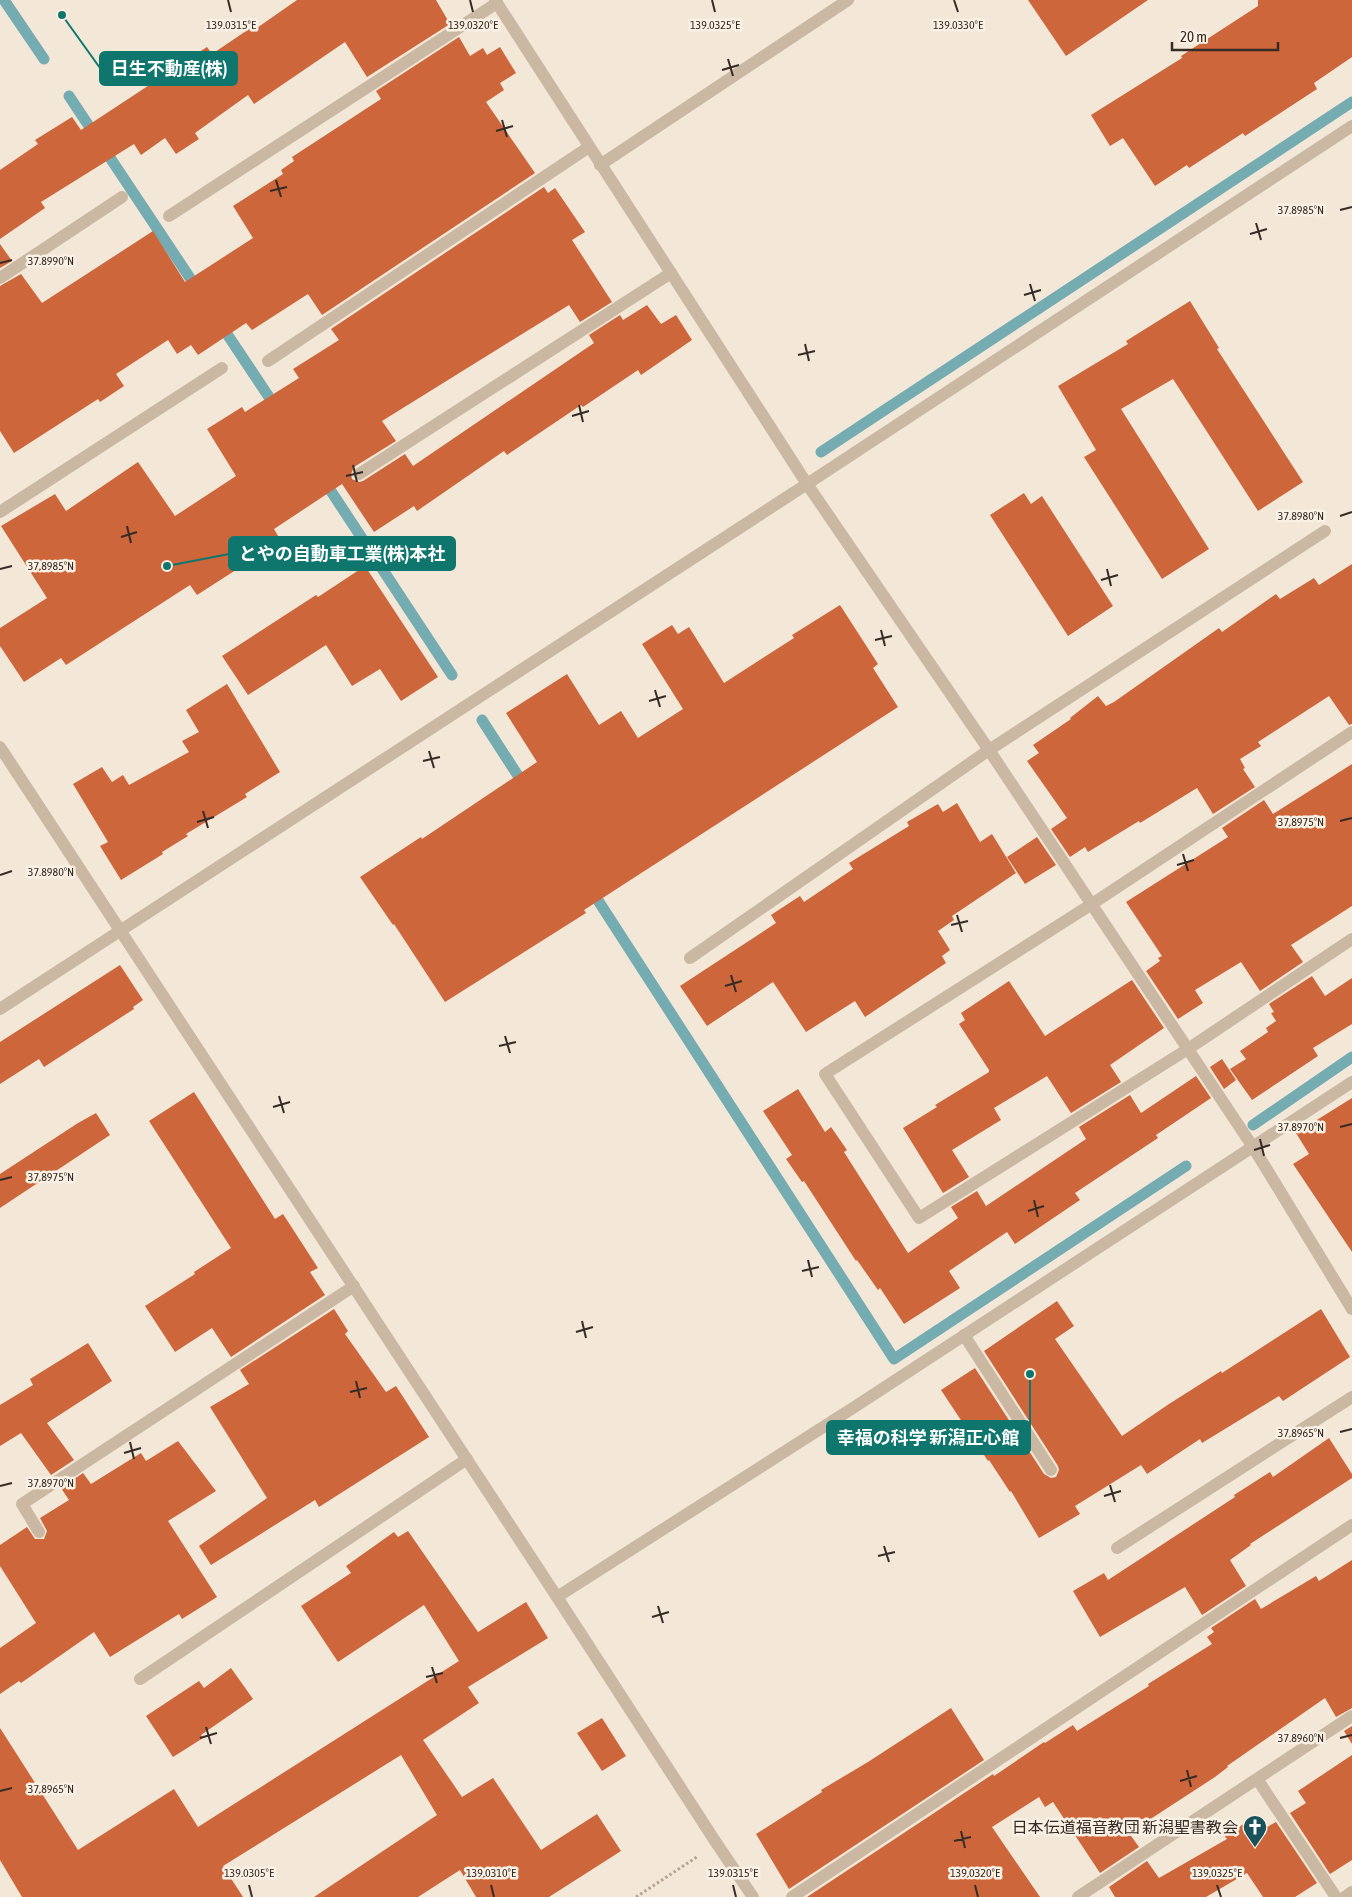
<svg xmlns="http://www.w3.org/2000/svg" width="1352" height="1897" font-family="'Asap Condensed','Noto Sans JP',sans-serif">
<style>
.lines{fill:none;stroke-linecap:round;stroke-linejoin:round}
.stream{stroke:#75acb1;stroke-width:11}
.building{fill:#ce663b}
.path{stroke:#b7a28d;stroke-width:3;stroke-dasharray:2.5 2.5;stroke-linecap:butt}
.minor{stroke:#cbb8a3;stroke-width:12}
.ticks{fill:none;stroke:#362c26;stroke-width:2}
.labels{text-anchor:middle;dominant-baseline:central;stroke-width:5;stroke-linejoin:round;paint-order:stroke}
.poi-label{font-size:16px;fill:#362c26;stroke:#faf1e4;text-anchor:end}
.ticks-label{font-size:12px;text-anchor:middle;fill:#362c26;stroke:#faf1e4;stroke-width:5;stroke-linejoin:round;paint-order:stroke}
.leader{fill:none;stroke:#0f766e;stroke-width:2}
.callout-dot{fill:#0f766e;stroke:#faf1e4;stroke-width:2}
.callout{fill:#0f766e;stroke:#0f766e;stroke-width:2}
.callout-label{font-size:18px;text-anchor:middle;font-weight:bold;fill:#fff}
</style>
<rect width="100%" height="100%" fill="#f3e7d8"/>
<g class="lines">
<!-- stream -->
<g class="stream">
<polyline points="4,0 44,59"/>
<polyline points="69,96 198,290"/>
<polyline points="219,322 277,409"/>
<polyline points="821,452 1352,102"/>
<polyline points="323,479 452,675"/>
<polyline points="482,720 526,788"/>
<polyline points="590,888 894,1359 1186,1166"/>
<polyline points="1253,1125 1352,1057"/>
</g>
</g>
<!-- building -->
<g class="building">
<polygon points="297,0 436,0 450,24 367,77 345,42 254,104 248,95 195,133 199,139 176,154 165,138 141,155 134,144 41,202 45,208 0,239 0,170 38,144 35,140 72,117 81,130 207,47 212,54 252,27 254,30"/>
<polygon points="1028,0 1148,0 1066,56"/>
<polygon points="1258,0 1352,0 1352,57 1314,83 1317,89 1245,136 1243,133 1189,168 1187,165 1155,186 1123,138 1110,146 1091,115 1182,58 1181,56 1258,6"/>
<polygon points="459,37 470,56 483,48 487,55 500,47 516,73 500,83 504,90 486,102 535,173 322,315 308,294 252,330 246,323 198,355 191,345 177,354 168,340 116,374 124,386 100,402 98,399 14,453 0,431 0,286 21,274 42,303 153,231 185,282 253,238 233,206 283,174 281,170 294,161 292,157 381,99 376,91"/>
<polygon points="544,187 548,193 555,188 585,232 572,240 612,302 580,322 569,305 382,421 396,441 354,467 351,474 352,479 359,482 363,481 405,454 413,466 594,343 589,335 620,315 623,320 647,305 661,324 676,315 692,340 641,375 638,370 583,407 581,405 507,455 504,451 417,511 414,506 374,532 342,484 274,529 281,541 197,595 190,585 66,665 61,658 24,682 0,646 0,628 47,598 1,526 55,494 66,511 138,462 175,516 236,476 207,429 242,407 245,412 299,378 293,369 339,340 331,329"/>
<polygon points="0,244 12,261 0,268"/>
<polygon points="1190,301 1219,348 1217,349 1303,482 1258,511 1173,379 1121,409 1209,549 1162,579 1084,457 1096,450 1058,386 1128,344 1126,341"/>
<polygon points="1024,493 1031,504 1042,496 1113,606 1068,636 990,515"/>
<polygon points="1352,564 1352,724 1349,725 1329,696 1258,742 1261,746 1240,759 1245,768 1243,769 1255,787 1213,814 1197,788 1140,823 1139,821 1088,852 1085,847 1070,857 1051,829 1067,818 1027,761 1039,753 1033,745 1071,719 1070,718 1098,696 1106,706 1114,702 1219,628 1222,632 1276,594 1280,599 1314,578 1319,585"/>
<polygon points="365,566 438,677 401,701 380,669 352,686 326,645 248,695 222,656 316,595 318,597"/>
<polygon points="840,605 878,664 873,668 898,707 584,910 586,913 445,1002 394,924 393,925 360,877 421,837 422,839 537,762 506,713 567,674 599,725 621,711 638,738 683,709 642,644 672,625 678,634 689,627 724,683 794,638 792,635"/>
<polygon points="227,684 280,772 245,794 247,797 186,834 188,836 162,852 163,854 121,880 100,846 108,842 73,784 102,767 112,782 123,775 129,785 189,752 182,741 199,732 186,710"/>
<polygon points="1352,764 1352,906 1291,945 1303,962 1260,991 1241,962 1195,990 1203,1003 1178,1019 1146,971 1160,961 1158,958 1162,956 1126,902 1228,837 1222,828 1264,800 1273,814"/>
<polygon points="957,803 980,842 992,834 1016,873 952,916 954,920 938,931 950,950 942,956 946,963 865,1017 855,1001 806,1032 773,982 707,1026 680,986 776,923 771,915 800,896 804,902 853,869 849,863 909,826 907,822 938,804 943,812"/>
<polygon points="1037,837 1056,865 1025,884 1007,857"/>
<polygon points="120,965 143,1000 133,1007 134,1009 44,1067 39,1059 0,1084 0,1042"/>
<polygon points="1312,976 1325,996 1352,978 1352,1024 1313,1048 1318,1056 1252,1100 1230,1069 1246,1059 1240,1051 1268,1032 1266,1028 1276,1021 1271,1013 1274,1012 1269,1004"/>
<polygon points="1132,980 1164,1028 1110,1065 1121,1082 1071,1113 1047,1076 994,1108 1001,1120 952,1150 969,1177 943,1193 903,1128 937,1107 935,1105 989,1072 989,1070 959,1024 965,1020 961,1013 1009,981 1045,1036"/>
<polygon points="1222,1059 1236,1080 1224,1089 1210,1067"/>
<polygon points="1196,1076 1211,1098 1156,1135 1158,1138 1075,1193 1080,1200 1015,1244 1007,1232 949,1271 960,1288 904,1324 880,1288 878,1290 857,1260 856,1261 804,1181 802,1182 786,1159 792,1155 763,1111 798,1089 825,1132 831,1127 847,1150 844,1152 908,1253 958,1218 951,1207 977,1191 986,1206 1086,1139 1079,1127 1130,1095 1141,1113"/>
<polygon points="194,1092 275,1219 283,1214 318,1268 310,1272 325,1295 231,1357 212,1328 175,1352 145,1306 195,1274 194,1272 231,1248 149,1121"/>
<polygon points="1352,1098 1352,1252 1293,1164 1309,1154 1296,1133"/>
<polygon points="96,1113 110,1135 0,1208 0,1174 78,1123"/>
<polygon points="1057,1301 1074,1326 1055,1339 1122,1436 1169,1404 1221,1371 1222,1373 1321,1309 1350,1357 1283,1401 1279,1396 1202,1443 1200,1439 1147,1474 1141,1465 1075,1506 1080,1514 1039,1538 1011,1491 1010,1492 989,1460 988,1461 941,1390 975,1368 1044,1474 1051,1478 1056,1477 1059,1470 1058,1466 984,1351"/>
<polygon points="334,1309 348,1331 345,1334 386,1392 396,1386 429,1437 319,1507 315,1500 211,1565 199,1546 267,1498 210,1407 249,1384 240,1370"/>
<polygon points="88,1343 112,1381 47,1423 74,1460 51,1475 21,1433 0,1446 0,1405 33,1385 30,1379"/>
<polygon points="1329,1438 1352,1474 1352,1478 1250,1544 1251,1545 1230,1560 1246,1586 1202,1615 1185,1587 1100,1637 1073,1591 1104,1573 1108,1580 1235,1497 1234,1495 1270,1472 1273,1477"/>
<polygon points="178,1441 216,1491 168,1521 217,1597 182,1619 179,1614 110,1657 94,1632 21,1683 19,1681 0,1694 0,1648 36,1623 0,1566 0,1545 27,1527 35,1539 44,1539 47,1531 40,1518 69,1500 61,1488 83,1473 91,1484 141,1453 146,1461"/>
<polygon points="408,1531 478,1632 526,1602 548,1638 468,1687 479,1703 423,1740 462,1797 493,1778 541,1850 597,1814 621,1851 549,1897 476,1897 460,1870 418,1897 314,1897 437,1815 401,1755 223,1866 243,1897 22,1897 0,1860 0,1728 78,1850 174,1789 198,1827 459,1661 424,1605 338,1662 301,1606 351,1573 346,1566 394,1532 398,1537"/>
<polygon points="1352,1560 1352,1708 1336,1717 1325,1698 1227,1766 1228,1767 1215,1777 1129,1833 1139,1847 1100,1873 1053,1802 1045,1807 1039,1797 992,1827 1040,1897 807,1897 993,1774 994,1776 1044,1742 1045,1743 1073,1725 1077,1731 1149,1686 1148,1684 1212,1644 1207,1637 1214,1632 1211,1628 1255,1599 1261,1609 1316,1576 1319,1581"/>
<polygon points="231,1668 253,1699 201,1735 203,1738 173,1757 146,1716 199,1681 204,1688"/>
<polygon points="951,1708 984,1760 789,1889 756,1834 822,1792 821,1790 868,1762"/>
<polygon points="602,1718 626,1756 602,1771 577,1733"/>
<polygon points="1352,1726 1352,1744 1344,1731"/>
<polygon points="1352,1755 1352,1860 1330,1874 1290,1813 1306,1803 1298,1791"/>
<polygon points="1251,1820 1258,1832 1276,1822 1317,1883 1295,1897 1263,1897 1247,1873 1206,1897 1115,1897 1109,1887 1147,1861 1159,1878 1227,1839 1224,1835"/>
</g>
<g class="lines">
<!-- path -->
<polyline class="path" points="636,1897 697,1857"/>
<!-- minor -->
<g class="minor">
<polyline points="495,0 807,484 989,750 1253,1147 1352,1309"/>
<polyline points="600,165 848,0"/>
<polyline points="169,216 497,3"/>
<polyline points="0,278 122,197"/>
<polyline points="268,361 589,147"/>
<polyline points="359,474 671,273"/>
<polyline points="0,512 222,368"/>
<polyline points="1352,732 1092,904 825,1074 919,1218 1188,1049 1352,939"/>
<polyline points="0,747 557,1597 717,1844 753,1897"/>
<polyline points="690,958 989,750 1325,531"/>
<polyline points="0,1009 807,484 1352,126"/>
<polyline points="964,1335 1051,1470"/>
<polyline points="39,1532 22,1504 354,1286"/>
<polyline points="1117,1548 1352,1397"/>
<polyline points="557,1597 856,1406 1352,1082"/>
<polyline points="140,1679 467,1459"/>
<polyline points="1257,1779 1336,1897"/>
<polyline points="792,1897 1352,1525"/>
<polyline points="1078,1897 1352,1716"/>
<polyline points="1345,1897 1352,1892"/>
</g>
</g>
<!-- ticks -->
<path class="ticks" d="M 228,0 L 231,12M 470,0 L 473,12M 712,0 L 715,12M 954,0 L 958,12M 728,59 L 733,76M 722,70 L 739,65M 502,120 L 507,137M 496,131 L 513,126M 276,180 L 281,197M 270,191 L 287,187M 1340,210 L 1352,207M 1256,223 L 1261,240M 1250,234 L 1267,229M 0,263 L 12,260M 1030,284 L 1035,301M 1024,295 L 1041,290M 805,344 L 809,361M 798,355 L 815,351M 579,405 L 583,422M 572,416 L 589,411M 353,465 L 357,482M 346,476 L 363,472M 1340,516 L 1352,512M 127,526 L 131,543M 121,537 L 137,532M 0,569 L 12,566M 1107,569 L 1111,586M 1101,580 L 1118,575M 881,630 L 885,646M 875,640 L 892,636M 655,690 L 660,707M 649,701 L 666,696M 429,751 L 434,768M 423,761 L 440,757M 203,811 L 208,828M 1340,821 L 1352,818M 197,822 L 214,817M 1183,854 L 1188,871M 1177,865 L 1194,860M 0,875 L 12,871M 957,915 L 962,932M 951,925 L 968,921M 731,975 L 736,992M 725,986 L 742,981M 505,1036 L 510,1053M 499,1046 L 516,1042M 279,1096 L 284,1113M 273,1107 L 290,1102M 1340,1127 L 1352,1124M 1260,1139 L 1264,1156M 1254,1150 L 1270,1145M 0,1180 L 12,1177M 1034,1200 L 1038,1217M 1028,1211 L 1044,1206M 808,1260 L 812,1277M 802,1271 L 819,1267M 582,1321 L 586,1338M 576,1332 L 593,1327M 356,1381 L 360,1398M 350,1392 L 367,1388M 1340,1432 L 1352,1429M 130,1442 L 134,1459M 124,1453 L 141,1448M 1110,1485 L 1115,1502M 0,1486 L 12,1483M 1104,1496 L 1121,1491M 884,1546 L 889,1562M 878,1556 L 895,1552M 658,1606 L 663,1623M 652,1617 L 669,1612M 432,1667 L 437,1683M 426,1677 L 443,1673M 206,1727 L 211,1744M 200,1738 L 217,1733M 1340,1738 L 1352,1735M 1187,1770 L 1191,1787M 1180,1781 L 1197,1776M 0,1791 L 12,1788M 961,1831 L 965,1848M 954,1841 L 971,1837M 249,1885 L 252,1897M 491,1885 L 494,1897M 733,1885 L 736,1897M 975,1885 L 978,1897M 1217,1885 L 1221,1897"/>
<!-- icons -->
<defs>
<g id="church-pin" transform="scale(1.25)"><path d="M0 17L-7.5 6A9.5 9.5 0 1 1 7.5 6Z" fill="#19525a" stroke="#faf1e4"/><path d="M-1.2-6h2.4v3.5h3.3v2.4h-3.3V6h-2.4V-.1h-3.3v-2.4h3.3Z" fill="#fff"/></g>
</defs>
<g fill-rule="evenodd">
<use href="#church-pin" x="1255" y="1827"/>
</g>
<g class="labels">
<!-- poi labels -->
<g class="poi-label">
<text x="1238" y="1827">日本伝道福音教団 新潟聖書教会</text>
</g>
</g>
<g class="ticks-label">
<text x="231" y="29">139.0315°E</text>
<text x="473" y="29">139.0320°E</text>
<text x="715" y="29">139.0325°E</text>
<text x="958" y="29">139.0330°E</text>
<text x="1301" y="214">37.8985°N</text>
<text x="51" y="265">37.8990°N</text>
<text x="1301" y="520">37.8980°N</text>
<text x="51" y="570">37.8985°N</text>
<text x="1301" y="826">37.8975°N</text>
<text x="51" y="876">37.8980°N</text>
<text x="1301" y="1131">37.8970°N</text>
<text x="51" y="1181">37.8975°N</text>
<text x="1301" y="1437">37.8965°N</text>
<text x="51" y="1487">37.8970°N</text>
<text x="1301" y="1742">37.8960°N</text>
<text x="51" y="1793">37.8965°N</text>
<text x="249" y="1877">139.0305°E</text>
<text x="491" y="1877">139.0310°E</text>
<text x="733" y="1877">139.0315°E</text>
<text x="975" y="1877">139.0320°E</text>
<text x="1217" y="1877">139.0325°E</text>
</g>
<!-- callouts -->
<path class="leader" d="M62 15L100 68M167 566L229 554M1030 1374L1030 1438"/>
<g class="callout-dot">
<circle cx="62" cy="15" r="5"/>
<circle cx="167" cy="566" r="5"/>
<circle cx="1030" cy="1374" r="5"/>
</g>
<g class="callout">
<rect x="100" y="52" width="137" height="33" rx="5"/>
<rect x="229" y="537" width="226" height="33" rx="5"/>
<rect x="827" y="1421" width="203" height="33" rx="5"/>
</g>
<g class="callout-label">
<text x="169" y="75">日生不動産(株)</text>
<text x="342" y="560">とやの自動車工業(株)本社</text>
<text x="928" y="1444">幸福の科学 新潟正心館</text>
</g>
<!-- scale -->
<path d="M1172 42v8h106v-8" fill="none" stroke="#362c26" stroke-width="2.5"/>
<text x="1180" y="42" font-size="15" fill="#362c26" stroke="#faf1e4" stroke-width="4" paint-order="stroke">20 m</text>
</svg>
